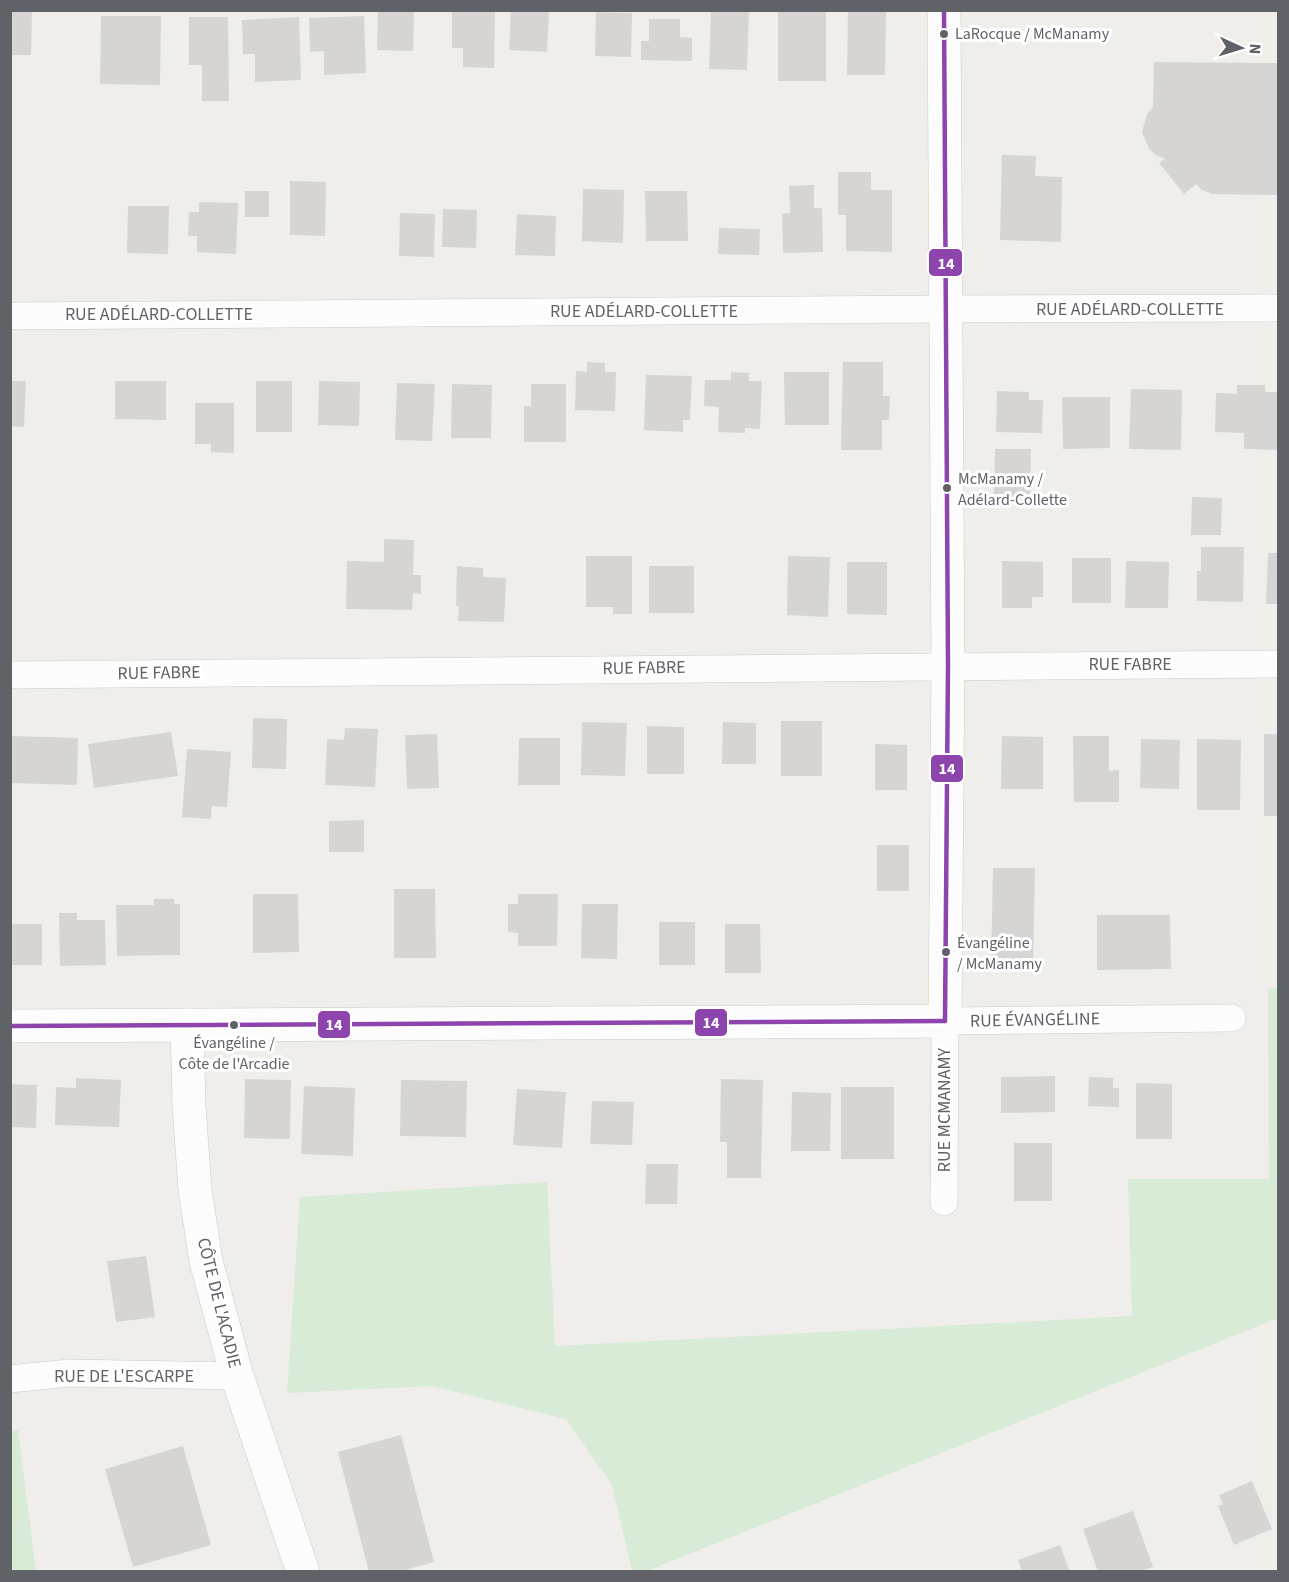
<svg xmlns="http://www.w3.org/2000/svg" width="1289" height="1582" font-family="'Source Sans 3',sans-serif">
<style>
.green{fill:#d8ebd6}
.building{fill:#d6d5d3}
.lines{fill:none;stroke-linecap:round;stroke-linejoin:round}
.street-casing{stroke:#cbcccc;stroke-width:28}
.secondary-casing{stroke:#cacacb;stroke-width:34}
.street{stroke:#fdfcfc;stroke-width:27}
.secondary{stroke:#fdfcfc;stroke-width:33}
.bus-1-casing{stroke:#fff;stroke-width:9}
.bus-1{stroke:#8e44ad;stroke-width:4.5}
.bus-dot{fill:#5f6368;stroke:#fff;stroke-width:2}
.labels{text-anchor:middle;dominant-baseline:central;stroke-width:6;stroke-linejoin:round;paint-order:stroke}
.bus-label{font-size:16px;fill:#5f6368;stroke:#fff;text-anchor:start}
.street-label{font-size:18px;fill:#5f6368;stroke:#fff}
.line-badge{stroke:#fff;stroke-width:2}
.badge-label{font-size:16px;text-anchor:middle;font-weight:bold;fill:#fff}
</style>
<rect width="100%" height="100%" fill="#efeeea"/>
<!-- green -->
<g class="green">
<polygon points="1278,988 1278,1318 647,1571 632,1571 612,1485 566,1419 432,1386 287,1393 300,1197 547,1182 555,1346 1132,1316 1128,1179 1269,1179 1268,989"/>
<polygon points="18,1430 36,1571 11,1571 11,1432"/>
</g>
<!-- building -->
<g class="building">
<polygon points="10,10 32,10 31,55 10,55"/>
<polygon points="378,10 414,10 413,51 377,50"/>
<polygon points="452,10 495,10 494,68 463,67 463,48 452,48"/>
<polygon points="511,10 549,10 547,52 509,50"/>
<polygon points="711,10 749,10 747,70 709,69"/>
<rect x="778" y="10" width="48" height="71"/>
<polygon points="848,10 886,10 885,75 847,75"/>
<polygon points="596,12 632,13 631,57 595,56"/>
<polygon points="101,16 161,16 160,85 100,84"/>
<polygon points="364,16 366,73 324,75 324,51 310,52 309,18"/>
<polygon points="189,17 228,17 229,101 202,101 202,65 189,65"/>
<polygon points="299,17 301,80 255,82 255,54 243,54 242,20"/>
<polygon points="649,19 680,19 680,37 692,38 692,61 641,60 641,41 649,41"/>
<polygon points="1154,62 1278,63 1278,195 1212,194 1202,190 1196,184 1184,194 1159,163 1165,159 1156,155 1149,149 1142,132 1147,114 1153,107"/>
<polygon points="1002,155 1036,156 1035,176 1062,177 1061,242 1000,240"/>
<polygon points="838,172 871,172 871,190 892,190 892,252 846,251 846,215 838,215"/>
<polygon points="290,181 326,182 325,236 290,235"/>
<polygon points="814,185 814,208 822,208 823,252 783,253 782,214 790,213 789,186"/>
<polygon points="583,189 624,190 623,243 582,241"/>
<rect x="245" y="191" width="24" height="26"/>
<polygon points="645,191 687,191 688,241 646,241"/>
<polygon points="199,202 238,203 236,254 197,252 197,236 188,236 189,212 199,212"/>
<polygon points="128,206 169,206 168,254 127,253"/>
<polygon points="443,209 477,210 476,248 442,247"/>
<polygon points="400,213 435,214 434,257 399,256"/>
<polygon points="517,214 556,216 555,256 515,255"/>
<polygon points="719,228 760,229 759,255 718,254"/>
<polygon points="587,362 605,363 605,372 616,372 615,411 575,410 576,371 587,372"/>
<polygon points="843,362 883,362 883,396 890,396 889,420 882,420 882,450 841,450"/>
<polygon points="731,372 749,373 749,381 762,381 760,429 745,428 745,433 718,432 719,407 704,406 705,380 731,380"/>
<polygon points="784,372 829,372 829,425 785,425"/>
<polygon points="646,375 692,376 690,420 683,420 683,432 644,430"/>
<polygon points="10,381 26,381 24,427 10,426"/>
<polygon points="115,381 166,381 166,420 115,419"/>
<rect x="256" y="381" width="36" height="51"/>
<polygon points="319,381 360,382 359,426 318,425"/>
<polygon points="397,383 435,384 432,441 395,440"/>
<polygon points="452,384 492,385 491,438 451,438"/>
<polygon points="531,384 566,384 566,442 524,442 524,406 531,406"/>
<polygon points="1237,385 1265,385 1265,392 1278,392 1278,450 1244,449 1244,433 1215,432 1216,393 1237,394"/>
<polygon points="1131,389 1182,390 1181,450 1129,449"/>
<polygon points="997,391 1029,392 1029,400 1043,400 1042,433 996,432"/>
<polygon points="1062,397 1110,397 1110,448 1063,449"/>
<polygon points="195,403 234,403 234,453 211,452 211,444 195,444"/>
<polygon points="995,449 1031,449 1030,504 994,503"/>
<polygon points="1192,497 1222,498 1221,535 1191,535"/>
<polygon points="384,539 414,540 413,575 421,575 421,594 413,593 412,610 346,609 347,561 384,562"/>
<polygon points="1201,547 1244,547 1243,602 1197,601 1197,571 1201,571"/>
<polygon points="1268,553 1278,553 1278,604 1266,604"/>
<polygon points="586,556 632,556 632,614 613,614 613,607 586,607"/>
<polygon points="788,556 830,557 828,617 787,615"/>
<rect x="1072" y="558" width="39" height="45"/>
<polygon points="1002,561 1043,562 1043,597 1032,597 1032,608 1002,608"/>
<polygon points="1126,561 1169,562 1168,608 1125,608"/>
<polygon points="847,562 887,562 887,615 847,614"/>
<polygon points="457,566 483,568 483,577 506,578 504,622 458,621 459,606 456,606"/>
<rect x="649" y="566" width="45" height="47"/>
<polygon points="253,718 287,719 286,769 252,768"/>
<rect x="781" y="721" width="41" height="55"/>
<polygon points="582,722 627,723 625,776 581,775"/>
<polygon points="723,722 756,723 756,764 722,764"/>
<polygon points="647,726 684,727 684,774 647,774"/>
<polygon points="345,728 378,729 375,787 325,785 327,739 344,740"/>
<polygon points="171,732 178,776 94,788 88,744"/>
<polygon points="437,734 439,788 407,789 405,735"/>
<rect x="1264" y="734" width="14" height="82"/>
<polygon points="10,736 78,738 77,785 10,783"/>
<polygon points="1002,736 1043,737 1043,789 1001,789"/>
<polygon points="1073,736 1109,736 1109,771 1119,770 1119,802 1074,802"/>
<polygon points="519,738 560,738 560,785 518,785"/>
<polygon points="1141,739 1180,740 1179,789 1140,788"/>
<polygon points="1197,739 1241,740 1240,810 1197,810"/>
<polygon points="875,744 907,745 907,790 875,790"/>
<polygon points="187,749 231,752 227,807 212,806 211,819 182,817"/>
<polygon points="364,820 364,852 329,852 329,821"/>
<rect x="877" y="845" width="32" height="46"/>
<polygon points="993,868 1035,868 1033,969 991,969"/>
<polygon points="394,889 435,889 436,958 394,958"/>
<polygon points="253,894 298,894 299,952 253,953"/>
<polygon points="518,894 558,894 557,946 518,946 518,933 508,932 508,904 518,904"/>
<polygon points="154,899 174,899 174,904 180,904 180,955 117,956 116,905 154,905"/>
<polygon points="582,904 618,904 617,959 581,958"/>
<polygon points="59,913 77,913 77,920 105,920 106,965 60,966"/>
<polygon points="1097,915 1170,915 1171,969 1097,970"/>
<rect x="659" y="922" width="36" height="43"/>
<rect x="10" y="924" width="32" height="41"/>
<polygon points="725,924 760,924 761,973 725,973"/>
<polygon points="1055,1076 1055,1112 1001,1113 1001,1077"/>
<polygon points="1089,1077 1113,1078 1113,1088 1119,1088 1119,1107 1088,1106"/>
<polygon points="76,1078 121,1080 119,1127 55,1125 56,1087 76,1088"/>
<polygon points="245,1079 291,1080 290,1139 244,1138"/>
<polygon points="721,1079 763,1080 761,1178 727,1178 727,1142 720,1142"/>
<polygon points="401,1080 467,1081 466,1137 400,1136"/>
<polygon points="1136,1083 1172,1084 1172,1139 1136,1139"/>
<polygon points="10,1084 37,1085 36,1128 10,1127"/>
<polygon points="304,1086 355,1088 353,1156 301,1154"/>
<rect x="841" y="1087" width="53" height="72"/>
<polygon points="517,1089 566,1092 562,1148 513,1145"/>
<polygon points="792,1092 831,1093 830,1151 791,1151"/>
<polygon points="592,1101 634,1102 632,1145 590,1144"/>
<rect x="1014" y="1143" width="38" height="58"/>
<polygon points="646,1164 678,1164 677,1204 645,1204"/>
<polygon points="146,1256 155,1317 116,1322 107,1261"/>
<polygon points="401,1435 434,1562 398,1572 369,1572 338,1452"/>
<polygon points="183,1446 211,1545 133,1567 105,1469"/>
<polygon points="1252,1481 1272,1529 1234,1545 1218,1506 1223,1504 1219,1495"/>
<polygon points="1133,1511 1153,1567 1143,1570 1143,1572 1098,1572 1083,1529"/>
<polygon points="1060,1545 1070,1572 1022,1572 1018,1560"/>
</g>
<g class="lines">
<!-- street casing -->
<g class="street-casing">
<g id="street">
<polyline points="10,316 945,309 1278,308"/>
<polyline points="10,675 1278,664"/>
<polyline points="944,1202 945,1021 1232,1018"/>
<polyline points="10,1379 69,1373 237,1376"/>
</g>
</g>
<!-- secondary casing -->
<g class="secondary-casing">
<g id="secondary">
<polyline points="187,1025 189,1106 195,1190 206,1261 237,1376 303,1572"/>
<polyline points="10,1026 945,1021 948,665 944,10"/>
</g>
</g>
<!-- street -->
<use href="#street" class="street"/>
<!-- secondary -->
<use href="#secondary" class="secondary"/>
<!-- bus-1 casing -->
<g class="bus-1-casing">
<g id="bus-1">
<polyline points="944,10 948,665 945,1021"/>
<polyline points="10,1026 945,1021"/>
</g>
</g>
<!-- bus-1 -->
<use href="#bus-1" class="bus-1"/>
</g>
<!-- markers -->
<g class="bus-dot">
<circle cx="944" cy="34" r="5"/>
<circle cx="947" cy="488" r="5"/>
<circle cx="946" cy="952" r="5"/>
<circle cx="234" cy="1025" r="5"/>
</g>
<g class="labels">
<!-- bus labels -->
<g class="bus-label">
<text x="955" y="34">LaRocque / McManamy</text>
<text x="958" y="479">McManamy /<tspan x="958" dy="21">Adélard-Collette</tspan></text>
<text x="957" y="943">Évangéline<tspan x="957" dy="21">/ McManamy</tspan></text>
<text x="234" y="1043" text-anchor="middle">Évangéline /<tspan x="234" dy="21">Côte de l'Arcadie</tspan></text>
</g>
<!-- street labels -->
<g class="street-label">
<text x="1130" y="309">RUE ADÉLARD-COLLETTE</text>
<text x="644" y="311">RUE ADÉLARD-COLLETTE</text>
<text x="159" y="314">RUE ADÉLARD-COLLETTE</text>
<text x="1130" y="664">RUE FABRE</text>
<text transform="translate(644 668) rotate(-1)">RUE FABRE</text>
<text transform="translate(159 673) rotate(-1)">RUE FABRE</text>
<text transform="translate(1035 1020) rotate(-1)">RUE ÉVANGÉLINE</text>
<text transform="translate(944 1110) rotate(-90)">RUE MCMANAMY</text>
<text transform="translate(219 1303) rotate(76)">CÔTE DE L'ACADIE</text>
<text x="124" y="1376">RUE DE L'ESCARPE</text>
</g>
</g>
<g class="line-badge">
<rect x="928" y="248" width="35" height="29" rx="6" fill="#8e44ad"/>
<rect x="930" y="754" width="34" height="29" rx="6" fill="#8e44ad"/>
<rect x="694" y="1008" width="34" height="29" rx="6" fill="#8e44ad"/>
<rect x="317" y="1010" width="34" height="29" rx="6" fill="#8e44ad"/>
</g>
<g class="badge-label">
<text x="946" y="269">14</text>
<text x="947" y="774">14</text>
<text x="711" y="1028">14</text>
<text x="334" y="1030">14</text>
</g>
<!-- border -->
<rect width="1289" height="1582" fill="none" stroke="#5f6368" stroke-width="24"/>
<!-- north arrow -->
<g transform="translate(1241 48) rotate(94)" stroke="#ffffff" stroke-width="4.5" paint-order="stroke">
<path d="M0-4.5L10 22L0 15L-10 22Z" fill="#5f6368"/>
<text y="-9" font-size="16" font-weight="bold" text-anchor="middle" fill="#5f6368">N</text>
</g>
</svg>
